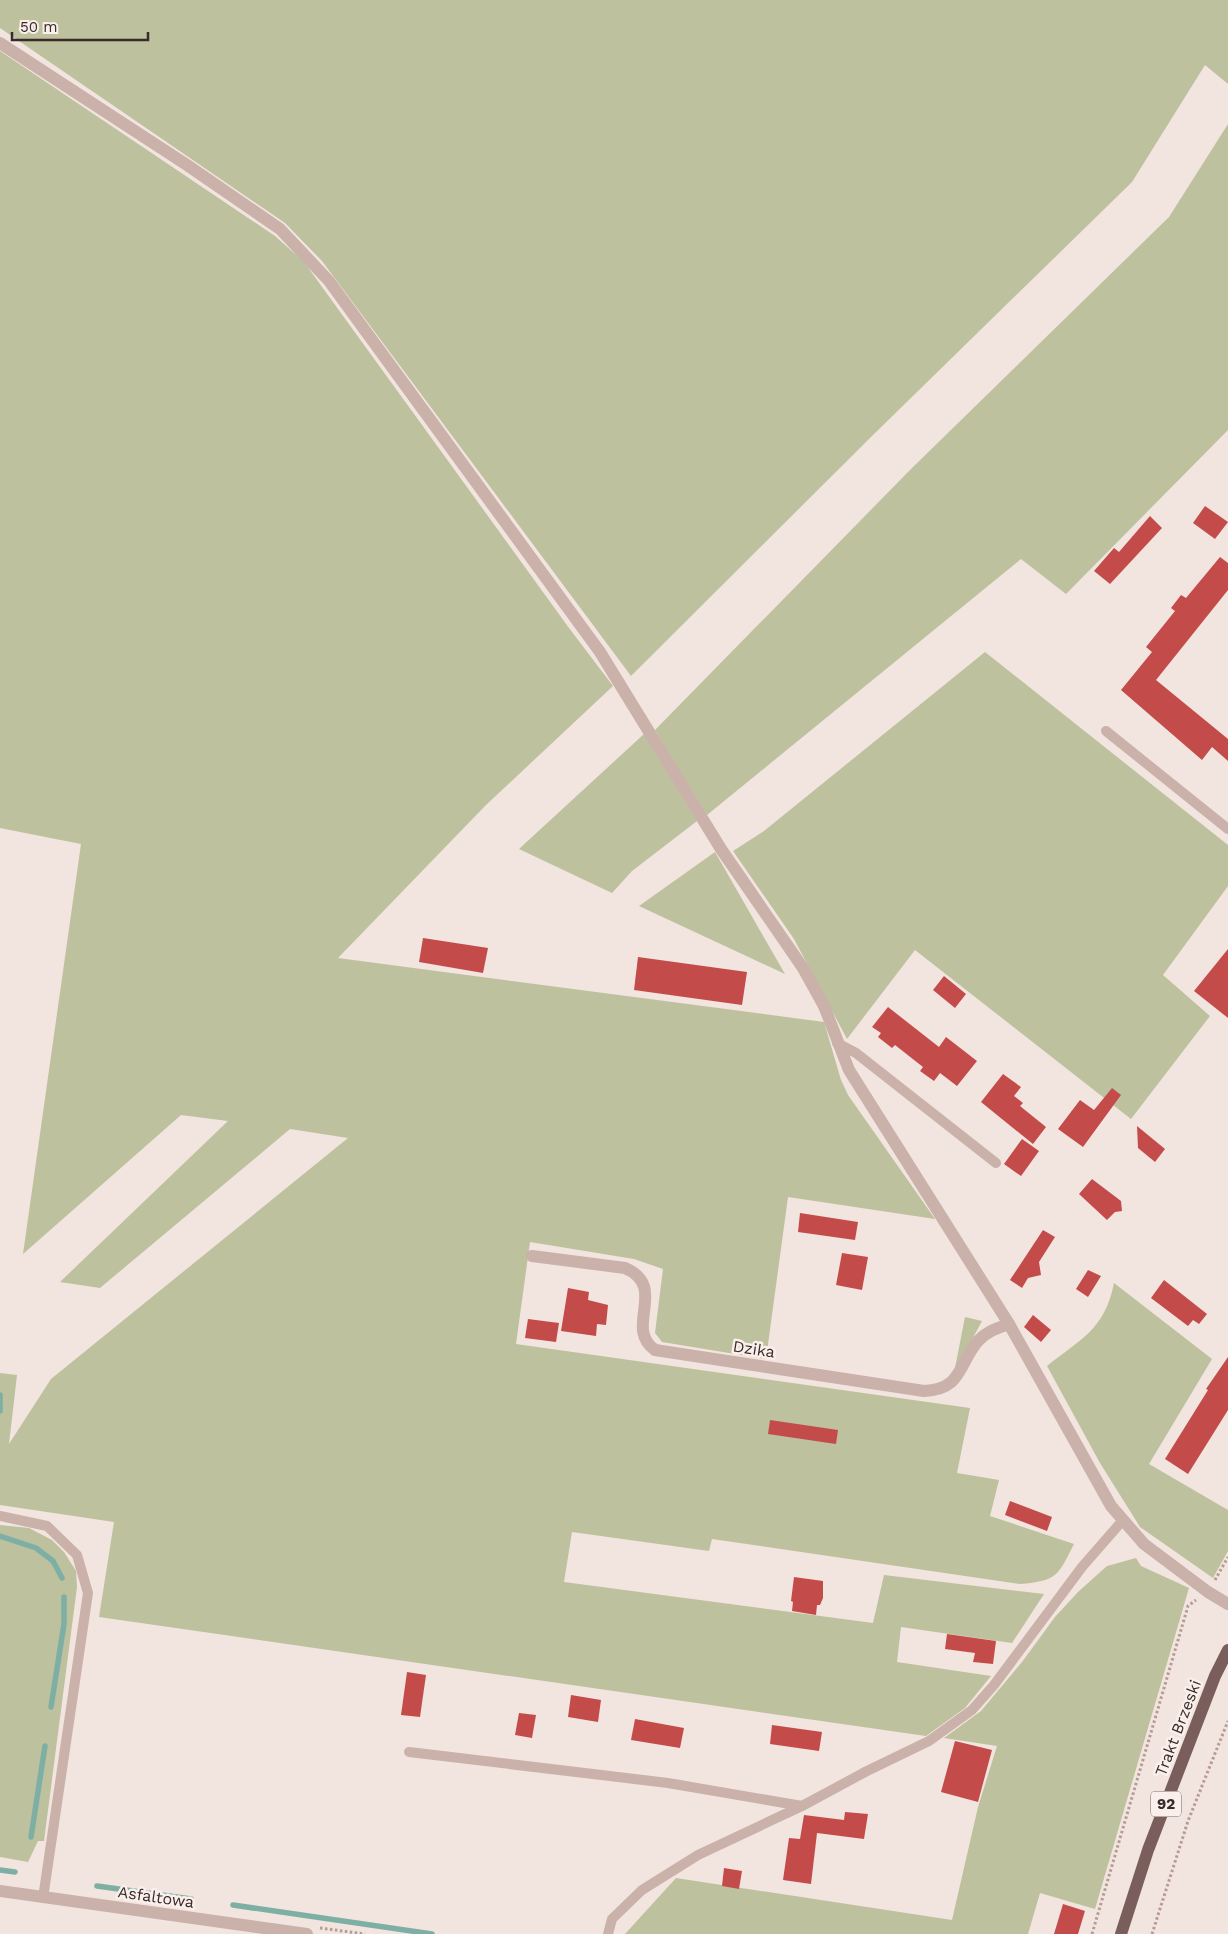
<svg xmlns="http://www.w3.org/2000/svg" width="1228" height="1934" font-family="'Work Sans',sans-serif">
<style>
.green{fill:#bdc19e}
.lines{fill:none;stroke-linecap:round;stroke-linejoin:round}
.stream{stroke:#7eafa5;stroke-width:5.5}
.building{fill:#c34c4b}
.path{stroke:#b69b94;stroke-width:3;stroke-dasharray:2.5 2.5;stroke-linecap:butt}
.service{stroke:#cab1aa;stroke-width:10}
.minor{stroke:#cab1aa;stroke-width:12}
.tertiary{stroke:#cab1aa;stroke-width:12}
.primary{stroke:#795e5b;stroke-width:12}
.labels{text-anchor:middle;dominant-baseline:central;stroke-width:5;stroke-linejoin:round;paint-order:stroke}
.shield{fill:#faefeb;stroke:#726663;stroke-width:1}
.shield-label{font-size:15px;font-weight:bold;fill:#382b29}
.street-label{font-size:16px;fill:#382b29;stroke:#faefeb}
</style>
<rect width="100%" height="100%" fill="#f2e4de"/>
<!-- green -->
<g class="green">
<polygon points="0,0 1228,0 1228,84 1205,65 1132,182 872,436 631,676 322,261 285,223 0,28"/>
<path d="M 0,51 L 275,236 L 304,262 L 569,628 L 613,686 L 486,805 L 338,958 L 824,1022 L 841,1080 L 848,1095 L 935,1219 L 788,1197 L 766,1359 L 662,1342 L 655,1333 L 663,1269 L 634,1259 L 530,1242 L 516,1344 L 970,1408 L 957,1473 L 999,1480 L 990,1516 L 1074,1544 C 1058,1575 1058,1581 1020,1584 L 712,1539 L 709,1551 L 572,1532 L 564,1582 L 873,1623 L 884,1575 L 1044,1594 L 1012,1643 L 901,1627 L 897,1662 L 991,1676 L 965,1708 L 926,1736 L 99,1617 L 114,1522 L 0,1505 L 0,1373 L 17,1375 L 9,1444 L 51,1379 L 348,1138 L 290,1129 L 100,1288 L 60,1282 L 228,1121 L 181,1115 L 23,1254 L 81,844 L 0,828 Z"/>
<polygon points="1228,124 1228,430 1066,594 1021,559 707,815 672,760 655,730 911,469 1169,217"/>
<polygon points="985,652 1228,845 1228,886 1163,975 1210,1016 1131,1119 915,950 847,1039 794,939 733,851 764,831"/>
<polygon points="644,734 697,821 632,871 612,893 519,849"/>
<polygon points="715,852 785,974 639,906"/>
<path d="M 1114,1283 L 1212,1359 L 1149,1464 L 1228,1510 L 1228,1551 L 1213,1578 L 1140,1527 L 1100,1463 L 1047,1366 C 1081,1339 1105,1329 1114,1283 Z"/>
<polygon points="965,1317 982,1321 954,1373"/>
<polygon points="0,1525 29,1528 52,1540 64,1552 76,1571 77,1587 44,1841 38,1841 28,1862 0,1857"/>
<polygon points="1136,1558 1141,1566 1189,1588 1095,1909 1040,1893 1028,1934 625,1934 676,1878 952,1920 978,1807 997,1746 944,1738 981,1711 1022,1662 1055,1617 1078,1592 1107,1566"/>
</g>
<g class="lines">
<!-- stream -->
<g class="stream">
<polyline points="0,1395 0,1411"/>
<polyline points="0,1536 36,1548 53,1561 62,1578"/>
<polyline points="51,1707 64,1624 64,1597"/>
<polyline points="31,1837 45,1746"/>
<polyline points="0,1870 15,1872"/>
<polyline points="97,1886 191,1899"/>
<polyline points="233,1905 432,1934"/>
</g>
</g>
<!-- building -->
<g class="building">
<polygon points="1205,506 1228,522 1215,539 1193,523"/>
<polygon points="1150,516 1162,528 1110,584 1094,571 1114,548 1119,552"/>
<polygon points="1220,557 1228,563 1228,590 1156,680 1228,739 1228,761 1212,747 1202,760 1121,690 1152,652 1146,647 1175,611 1171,608 1181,595 1186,598"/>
<polygon points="423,938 488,948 483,973 419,962"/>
<polygon points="1228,949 1228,1018 1194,991"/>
<polygon points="638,957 747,972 742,1005 634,990"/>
<polygon points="944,976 966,994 955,1008 933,990"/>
<polygon points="888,1007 939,1047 946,1037 977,1061 957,1086 940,1073 934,1081 920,1071 923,1067 895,1045 892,1048 878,1037 881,1033 872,1027"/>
<polygon points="1003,1074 1021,1087 1014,1096 1023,1103 1020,1106 1046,1127 1033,1144 981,1102"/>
<polygon points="1112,1088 1121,1095 1083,1147 1058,1129 1080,1100 1094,1110"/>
<polygon points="1137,1126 1165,1149 1155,1162 1138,1148"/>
<polygon points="1022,1139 1039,1151 1021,1176 1004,1164"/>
<polygon points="1092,1179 1121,1201 1122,1211 1115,1212 1107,1220 1079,1194"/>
<polygon points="800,1213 858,1222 855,1240 798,1232"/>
<polygon points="1043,1230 1055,1237 1039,1262 1041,1275 1028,1278 1022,1288 1010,1280"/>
<polygon points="842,1253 868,1257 862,1290 836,1285"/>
<polygon points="1088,1270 1101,1276 1088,1297 1076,1289"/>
<polygon points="1164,1280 1207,1314 1199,1324 1193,1320 1188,1326 1151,1298"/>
<polygon points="568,1288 589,1292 588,1300 608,1305 606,1325 597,1324 596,1336 561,1331"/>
<polygon points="1033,1315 1051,1330 1041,1342 1024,1327"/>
<polygon points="528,1319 559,1323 556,1342 525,1338"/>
<polygon points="1228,1357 1228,1410 1188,1474 1165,1459 1208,1390 1206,1389"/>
<polygon points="770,1420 838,1430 836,1444 768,1434"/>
<polygon points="1010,1501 1052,1517 1047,1531 1005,1515"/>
<polygon points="794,1577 823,1581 823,1598 820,1605 817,1605 816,1615 792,1611 793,1602 791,1601"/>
<polygon points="947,1634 996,1641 993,1664 973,1662 975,1653 945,1649"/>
<polygon points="407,1672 426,1675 420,1717 401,1715"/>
<polygon points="571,1695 601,1700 598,1722 568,1717"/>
<polygon points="519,1713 536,1715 532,1738 515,1735"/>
<polygon points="635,1719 684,1728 680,1748 631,1740"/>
<polygon points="772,1725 822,1732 819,1751 770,1744"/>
<polygon points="955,1741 992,1750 978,1802 941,1792"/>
<polygon points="845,1812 868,1814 864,1839 817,1833 811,1884 783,1880 789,1838 800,1839 804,1815 844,1820"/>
<polygon points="724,1868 742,1871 739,1889 722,1886"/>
<polygon points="1063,1904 1085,1911 1078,1934 1054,1934"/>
</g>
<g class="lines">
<!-- path -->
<g class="path">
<polyline points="1215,1580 1228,1557"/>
<polyline points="320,1928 365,1934"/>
<polyline points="1092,1934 1188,1606 1196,1600"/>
<polyline points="1152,1934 1188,1821 1228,1721"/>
</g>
<!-- service -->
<g class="service">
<polyline points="1106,731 1228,829"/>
<polyline points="837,1043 856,1053 996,1163"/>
<polyline points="0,1516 47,1526 77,1555 88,1593 43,1898"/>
<polyline points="409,1752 668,1783 802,1806"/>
<polyline points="608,1934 612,1919 642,1890 698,1855 802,1806 867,1771 929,1741 972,1710 994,1685 1082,1567 1123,1520"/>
</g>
<!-- minor -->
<g class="minor">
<polyline points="0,43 187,165 280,229 329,281 600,652 721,849 803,968 824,1006 849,1070 1009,1324 1111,1506 1144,1544 1208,1592 1228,1604"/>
<path d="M 532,1256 L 625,1268 C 669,1287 623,1328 655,1350 L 924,1391 C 963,1389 958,1364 978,1341 C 987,1331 998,1328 1009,1324"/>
</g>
<!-- tertiary -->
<polyline class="tertiary" points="0,1891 307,1934"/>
<!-- primary -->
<polyline class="primary" points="1121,1934 1148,1850 1215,1676 1228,1650"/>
</g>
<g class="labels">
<!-- shield labels -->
<rect class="shield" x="1151" y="1791.5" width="30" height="25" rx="4"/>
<g class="shield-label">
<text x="1166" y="1804">92</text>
</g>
<!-- street labels -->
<g class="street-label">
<text transform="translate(754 1349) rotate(9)">Dzika</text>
<text transform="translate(1178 1728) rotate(-69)">Trakt Brzeski</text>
<text transform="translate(156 1897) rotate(8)">Asfaltowa</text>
</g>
</g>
<!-- scale -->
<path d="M12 32v8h136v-8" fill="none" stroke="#382b29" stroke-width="2.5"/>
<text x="20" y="32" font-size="15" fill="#382b29" stroke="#faefeb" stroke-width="4" paint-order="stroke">50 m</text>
</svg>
